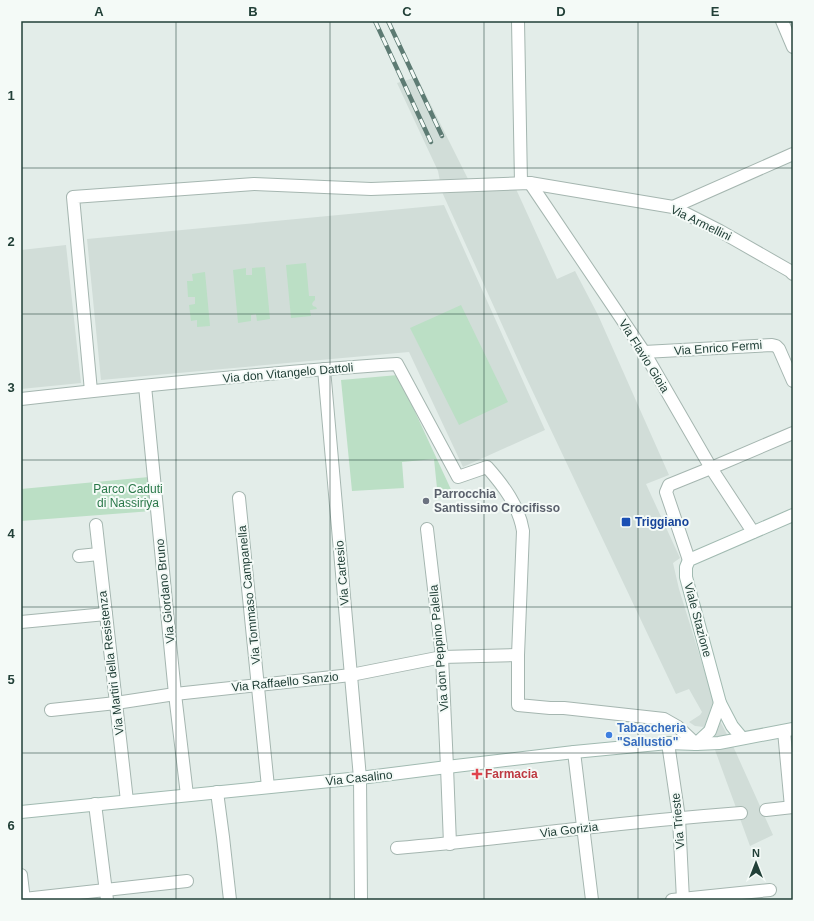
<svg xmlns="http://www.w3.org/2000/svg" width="814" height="921" font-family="Arial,sans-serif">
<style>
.built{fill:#d1ddd8}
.green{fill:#bbdfc5}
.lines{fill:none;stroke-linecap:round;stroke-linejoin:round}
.street-casing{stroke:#a5b6b0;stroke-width:14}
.secondary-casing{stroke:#a1bab1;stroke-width:14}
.street{stroke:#fff;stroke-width:12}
.secondary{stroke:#fff;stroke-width:12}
.rail-casing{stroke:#5d7b73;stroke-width:4.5}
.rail{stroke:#f4faf7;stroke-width:3;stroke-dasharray:9;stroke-linecap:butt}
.grid{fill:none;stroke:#224038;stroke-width:1;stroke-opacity:0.55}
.worship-dot{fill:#6b7280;stroke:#f4faf7;stroke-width:1.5}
.transit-dot{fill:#1a4fb4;stroke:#f4faf7;stroke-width:1.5}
.shop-dot{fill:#3f7fe0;stroke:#f4faf7;stroke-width:1.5}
.health-dot{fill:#e0444e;stroke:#f4faf7;stroke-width:1.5}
.labels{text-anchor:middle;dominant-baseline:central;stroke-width:4;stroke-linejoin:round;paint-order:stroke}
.street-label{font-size:12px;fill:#224038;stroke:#f4faf7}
.park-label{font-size:12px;fill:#2a7849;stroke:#f4faf7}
.worship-label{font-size:12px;font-weight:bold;fill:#5b616d;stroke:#f4faf7;text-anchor:start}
.transit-label{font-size:12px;font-weight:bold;fill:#164399;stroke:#f4faf7;text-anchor:start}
.shop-label{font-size:12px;font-weight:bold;fill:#366cbe;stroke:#f4faf7;text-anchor:start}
.health-label{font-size:12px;font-weight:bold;fill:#be3a42;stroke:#f4faf7;text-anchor:start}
.neatline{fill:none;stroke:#224038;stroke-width:1.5}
.grid-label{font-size:13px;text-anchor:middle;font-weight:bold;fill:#224038}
</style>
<rect width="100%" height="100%" fill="#e3ede9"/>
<!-- built -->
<g class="built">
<polygon points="417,77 469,181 516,189 557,279 575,271 598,315 669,475 646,484 680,558 673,563 679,589 720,721 733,746 773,835 750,846 715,750 704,727 695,726 689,722 700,715 702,712 689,689 676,694 523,371 442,192 438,171 397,83"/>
<polygon points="444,205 545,430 463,467 409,352 101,380 87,239"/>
<polygon points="66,245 81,383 21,389 21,250"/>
</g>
<!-- green -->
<g class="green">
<polygon points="306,263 309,296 315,296 315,300 313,302 312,304 313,306 316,307 317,309 310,310 311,316 291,318 286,265"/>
<polygon points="265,267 270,319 257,321 256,314 251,315 251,321 238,323 233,270 246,268 246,275 252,275 252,268"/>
<polygon points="205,272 210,326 197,327 197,320 191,321 189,305 195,304 195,297 188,297 187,281 193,281 192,274"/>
<polygon points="461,305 508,402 459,425 410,328"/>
<polygon points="398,375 454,496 438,498 434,459 402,462 404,488 352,491 341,380"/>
<polygon points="149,477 152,511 21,521 21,489"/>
</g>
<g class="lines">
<!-- street casing -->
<g class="street-casing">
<g id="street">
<polyline points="518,21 521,183"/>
<polyline points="782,21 793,47"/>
<polyline points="530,183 644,352 711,468 753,532"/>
<polyline points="673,207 793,154"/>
<polyline points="644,352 772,345 776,346 779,349 793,381"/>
<polyline points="324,369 360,778 361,900"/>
<polyline points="145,386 175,694 187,795"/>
<polyline points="91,391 73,197 254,184 371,189 530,183 673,207 720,231 790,271 793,274"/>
<path d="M 21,399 C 146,385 272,372 397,364 L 458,477 L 487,467 C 503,485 519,506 523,531 L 518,655 L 518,705 L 550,708 L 564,708 L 664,719 L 678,727 L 696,744"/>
<polyline points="239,498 268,787"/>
<polyline points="96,525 127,801"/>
<polyline points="427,529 442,657 447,767 450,844"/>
<polyline points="79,556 99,554"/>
<polyline points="689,560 666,492 669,485 711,468 793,433"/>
<polyline points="21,622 106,614"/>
<polyline points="51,710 116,703 175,694 351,675 442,657 518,655"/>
<polyline points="784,731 791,807"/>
<polyline points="668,743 679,818 683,900"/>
<polyline points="574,752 592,900"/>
<polyline points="217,792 223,837 230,900"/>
<polyline points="95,804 107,900"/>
<polyline points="766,810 793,807"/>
<path d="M 397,848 C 460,843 522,835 584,828 C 637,822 689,817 741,813"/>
<polyline points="21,875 24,900"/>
<polyline points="24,899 187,881"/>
<polyline points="672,900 770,890"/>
</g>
</g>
<!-- secondary casing -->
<g class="secondary-casing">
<g id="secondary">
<polyline points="742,738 732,726 720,703 686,577 686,567 689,560 793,515"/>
<polyline points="696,744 710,731 720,703"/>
<polyline points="21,812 360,778 447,767 574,752 668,743 696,744 719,743 793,729"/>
</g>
</g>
<!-- street -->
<use href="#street" class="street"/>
<!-- secondary -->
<use href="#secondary" class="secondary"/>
<!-- rail casing -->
<g class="rail-casing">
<g id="rail">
<polyline points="375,21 431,142"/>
<polyline points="388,21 442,136"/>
</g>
</g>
<!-- rail -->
<use href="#rail" class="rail"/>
</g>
<!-- grid -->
<path class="grid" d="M 176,21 L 176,900M 330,21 L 330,900M 484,21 L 484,900M 638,21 L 638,900M 21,168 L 793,168M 21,314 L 793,314M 21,460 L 793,460M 21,607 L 793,607M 21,753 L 793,753"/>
<!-- markers -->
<circle class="worship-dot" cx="426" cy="501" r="4"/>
<rect class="transit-dot" x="621" y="517" width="10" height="10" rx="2"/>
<circle class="shop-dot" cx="609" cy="735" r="4"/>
<path class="health-dot" d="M475 768h4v4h4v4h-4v4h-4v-4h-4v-4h4z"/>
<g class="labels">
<!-- street labels -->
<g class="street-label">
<text transform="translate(701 223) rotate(26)">Via Armellini</text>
<text transform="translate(718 348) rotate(-4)">Via Enrico Fermi</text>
<text transform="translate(644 356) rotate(58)">Via Flavio Gioia</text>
<text transform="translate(288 373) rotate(-5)">Via don Vitangelo Dattoli</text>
<text transform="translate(342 573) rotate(-95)">Via Cartesio</text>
<text transform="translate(165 591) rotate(-96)">Via Giordano Bruno</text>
<text transform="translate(249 595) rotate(-96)">Via Tommaso Campanella</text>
<text transform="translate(698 620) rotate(75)">Viale Stazione</text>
<text transform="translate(439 648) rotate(-95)">Via don Peppino Palella</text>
<text transform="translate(111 663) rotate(-97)">Via Martiri della Resistenza</text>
<text transform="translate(285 682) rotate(-6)">Via Raffaello Sanzio</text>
<text transform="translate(359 778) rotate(-6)">Via Casalino</text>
<text transform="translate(678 821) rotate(-95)">Via Trieste</text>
<text transform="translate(569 830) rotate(-7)">Via Gorizia</text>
</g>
<!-- park labels -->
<g class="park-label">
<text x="128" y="489">Parco Caduti<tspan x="128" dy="14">di Nassiriya</tspan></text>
</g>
<!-- worship labels -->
<g class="worship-label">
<text x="434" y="494">Parrocchia<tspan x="434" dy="14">Santissimo Crocifisso</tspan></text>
</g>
<!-- transit labels -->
<g class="transit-label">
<text x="635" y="522">Triggiano</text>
</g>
<!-- shop labels -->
<g class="shop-label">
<text x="617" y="728">Tabaccheria<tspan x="617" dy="14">"Sallustio"</tspan></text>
</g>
<!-- health labels -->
<g class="health-label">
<text x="485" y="774">Farmacia</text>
</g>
</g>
<!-- border -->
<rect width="814" height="921" fill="none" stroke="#f4faf7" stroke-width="44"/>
<!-- north arrow -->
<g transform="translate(756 863)" stroke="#f4faf7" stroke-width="3" paint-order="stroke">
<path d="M0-3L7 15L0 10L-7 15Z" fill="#224038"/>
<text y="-6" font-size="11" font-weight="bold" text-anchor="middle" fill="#224038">N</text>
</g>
<rect x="22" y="22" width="770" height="877" class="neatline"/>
<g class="grid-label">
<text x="99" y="16">A</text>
<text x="253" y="16">B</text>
<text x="407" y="16">C</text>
<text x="561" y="16">D</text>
<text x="715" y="16">E</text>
<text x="11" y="100">1</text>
<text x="11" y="246">2</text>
<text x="11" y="392">3</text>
<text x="11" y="538">4</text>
<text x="11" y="684">5</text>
<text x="11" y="830">6</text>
</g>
</svg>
